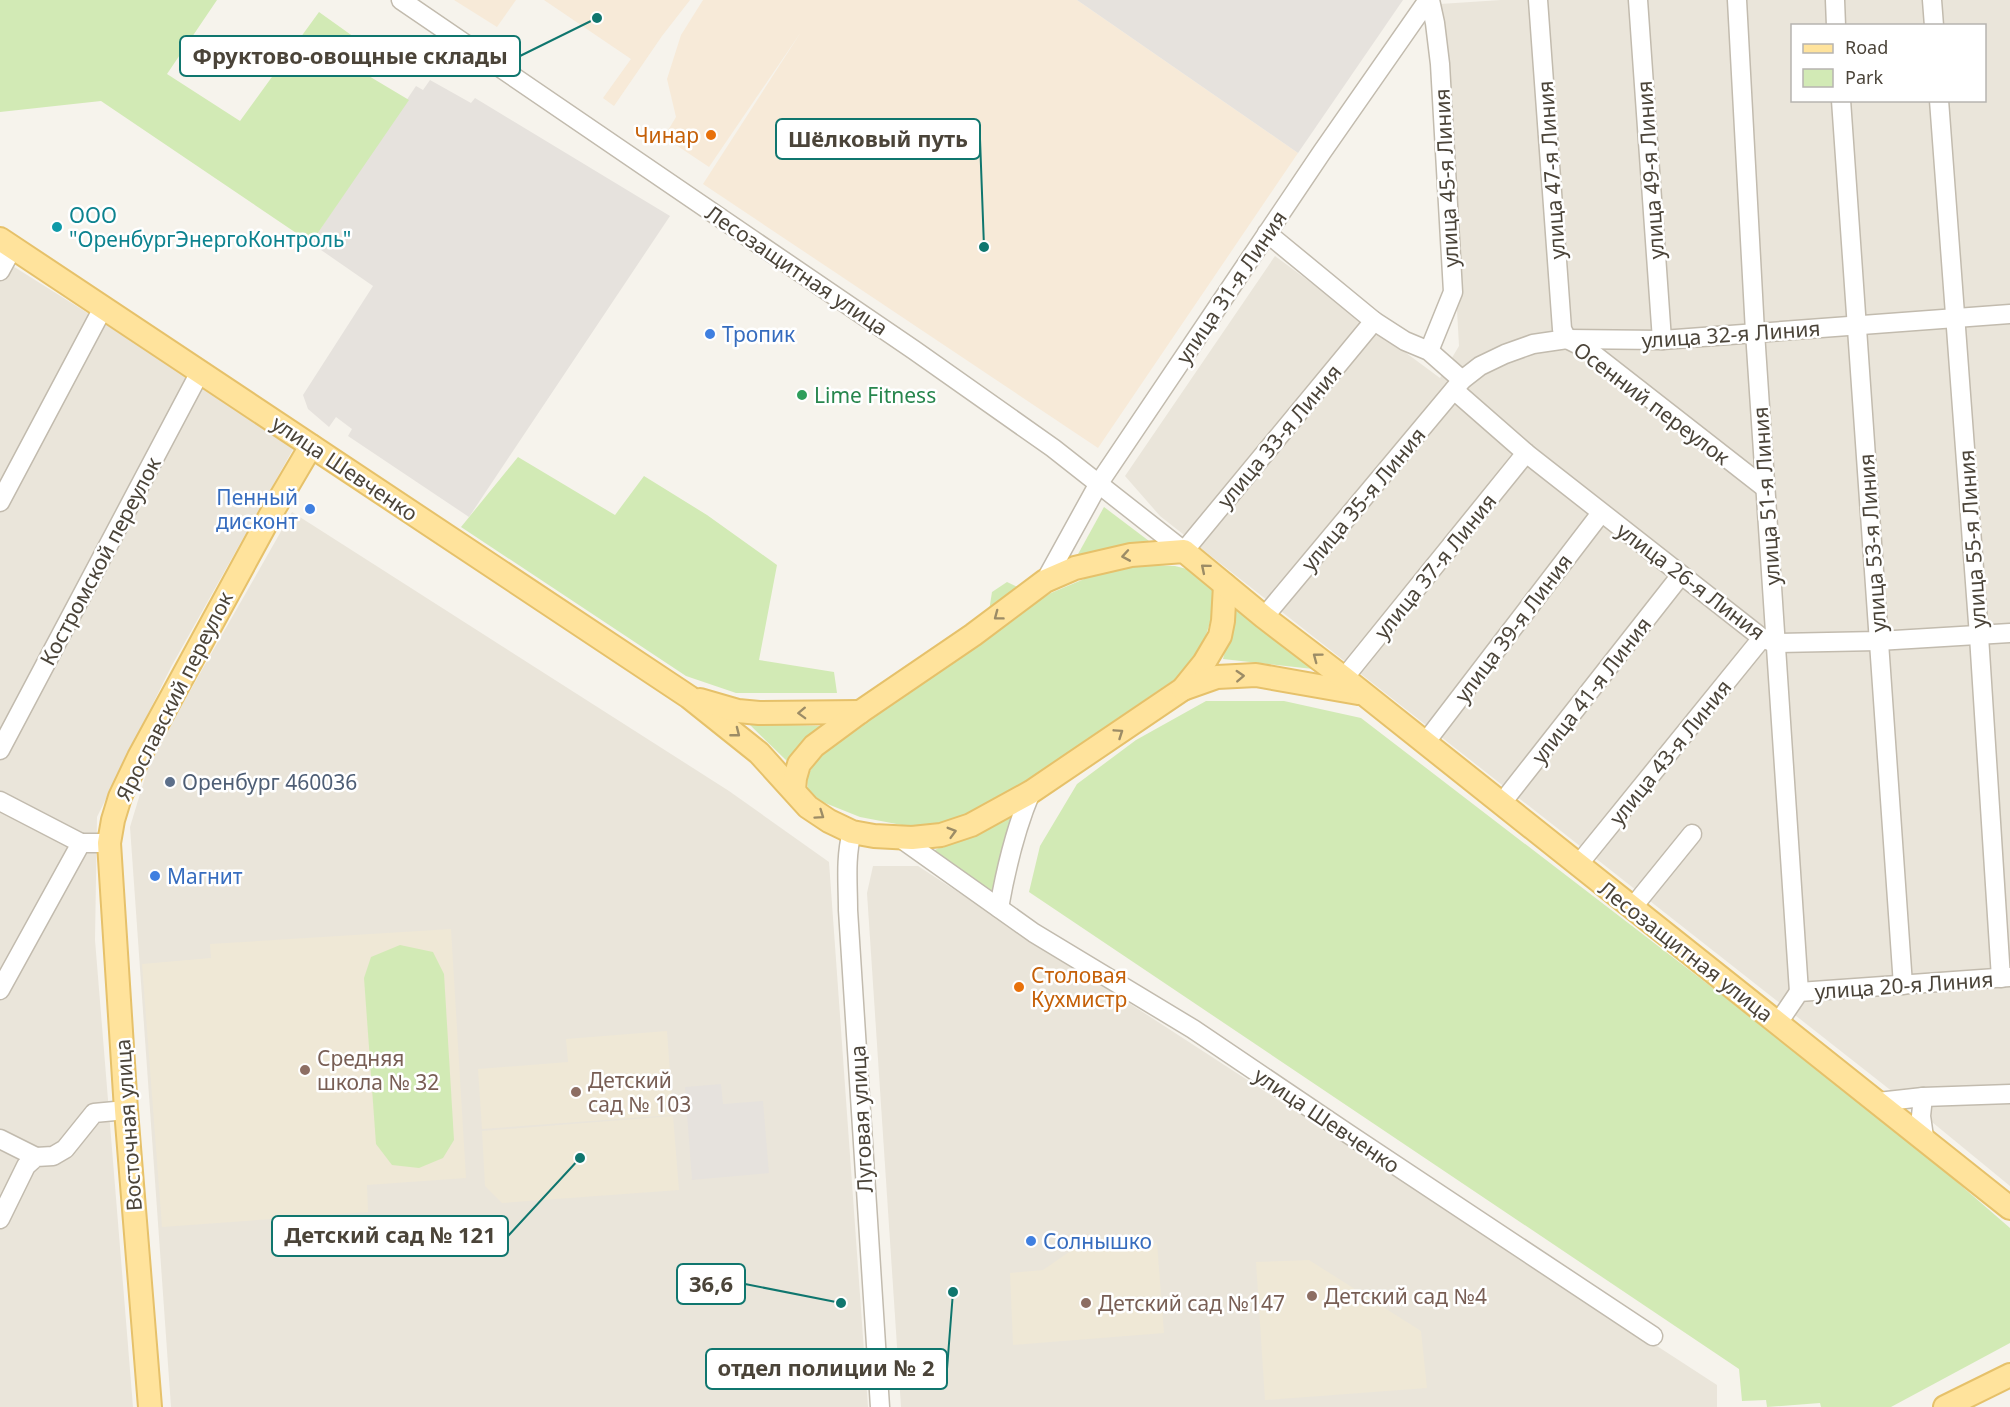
<svg xmlns="http://www.w3.org/2000/svg" width="2010" height="1407" font-family="'Noto Sans',sans-serif">
<style>
.residential{fill:#eae5da;fill-rule:evenodd}
.commercial{fill:#f7ead8}
.industrial{fill:#e6e2dd}
.education{fill:#efe8d6}
.green{fill:#d2eab5}
.lines{fill:none;stroke-linecap:round;stroke-linejoin:round}
.minor-casing{stroke:#c2bbae;stroke-width:21}
.major-casing{stroke:#e6c16a;stroke-width:26}
.minor{stroke:#fff;stroke-width:18}
.major{stroke:#ffe39c;stroke-width:22}
.oneway{stroke:#9c8c66}
.food-dot{fill:#e8710a;stroke:#fff;stroke-width:2}
.culture-dot{fill:#0f9aa8;stroke:#fff;stroke-width:2}
.shop-dot{fill:#3f7fe0;stroke:#fff;stroke-width:2}
.leisure-dot{fill:#2e9e5b;stroke:#fff;stroke-width:2}
.service-dot{fill:#5c6f8a;stroke:#fff;stroke-width:2}
.education-dot{fill:#8d6e63;stroke:#fff;stroke-width:2}
.labels{text-anchor:middle;dominant-baseline:central;stroke-width:5;stroke-linejoin:round;paint-order:stroke}
.food-label{font-size:21px;fill:#c56008;stroke:#fff;text-anchor:end}
.street-label{font-size:21px;fill:#4b4439;stroke:#fff}
.culture-label{font-size:21px;fill:#0d838f;stroke:#fff;text-anchor:start}
.shop-label{font-size:21px;fill:#366cbe;stroke:#fff;text-anchor:start}
.leisure-label{font-size:21px;fill:#27864d;stroke:#fff;text-anchor:start}
.service-label{font-size:21px;fill:#4e5e75;stroke:#fff;text-anchor:start}
.education-label{font-size:21px;fill:#785e54;stroke:#fff;text-anchor:start}
.leader{fill:none;stroke:#0f766e;stroke-width:2}
.callout-dot{fill:#0f766e;stroke:#fff;stroke-width:2}
.callout{fill:#fff;stroke:#0f766e;stroke-width:2}
.callout-label{font-size:22px;text-anchor:middle;font-weight:bold;fill:#4b4439}
</style>
<rect width="100%" height="100%" fill="#f6f3ec"/>
<!-- residential -->
<g class="residential">
<path d="M 1501,0 L 2010,0 L 2010,1087 L 1898,1096 L 1160,516 L 1125,476 L 1275,256 L 1440,378 L 1459,346 L 1440,4 ZM 1792,26 L 1984,26 L 1984,100 L 1792,100 Z"/>
<polygon points="0,258 296,444 171,667 97,817 95,940 133,1407 0,1407"/>
<polygon points="292,512 729,791 829,862 868,1407 171,1407 130,827 150,761"/>
<polygon points="873,866 918,866 1717,1385 1717,1407 901,1407 867,893"/>
<polygon points="2010,1092 2010,1186 1932,1122 1929,1098"/>
</g>
<!-- commercial -->
<g class="commercial">
<polygon points="454,0 516,0 497,27"/>
<polygon points="544,0 690,0 662,36 614,106 603,98 631,59"/>
<polygon points="703,0 1077,0 1298,153 1098,448 703,184 801,32 709,167 664,137 676,117 667,79 681,35"/>
</g>
<!-- industrial -->
<g class="industrial">
<polygon points="1077,0 1403,0 1298,153"/>
<polygon points="430,80 471,103 475,98 670,216 469,517 348,436 352,429 336,417 329,427 308,409 303,395 373,286 311,243 416,86 423,90"/>
<polygon points="721,1084 723,1104 763,1101 769,1173 692,1180 685,1087"/>
</g>
<!-- education -->
<g class="education">
<polygon points="451,929 466,1178 367,1185 368,1212 162,1227 142,964 211,958 210,944"/>
<polygon points="667,1031 673,1115 482,1129 478,1069 568,1062 566,1039"/>
<polygon points="673,1116 679,1190 502,1203 485,1186 482,1131"/>
<polygon points="1157,1243 1164,1333 1013,1345 1010,1273 1043,1270 1072,1250"/>
<polygon points="1309,1260 1421,1331 1427,1388 1265,1400 1256,1262"/>
</g>
<!-- green -->
<g class="green">
<polygon points="0,0 217,0 167,74 240,121 319,12 361,42 347,63 409,100 311,243 101,101 0,112"/>
<polygon points="518,457 615,515 644,476 707,515 777,565 759,660 834,672 837,693 736,693 686,676 461,527"/>
<polygon points="1104,507 1153,544 1077,556"/>
<polygon points="1145,565 1175,566 1191,570 1210,583 1214,591 1212,616 1207,632 1197,656 1178,677 1014,789 950,823 922,827 907,826 860,817 815,799 808,792 807,776 819,757 1008,620 1051,593 1096,574"/>
<polygon points="1007,582 1022,589 989,611 992,592"/>
<polygon points="1236,608 1313,669 1223,659"/>
<polygon points="1206,701 1284,701 1361,718 1890,1124 2010,1228 2010,1343 1891,1407 1821,1407 1820,1403 1767,1407 1766,1400 1742,1401 1739,1369 1029,892 1040,846 1077,784 1136,740"/>
<polygon points="749,724 821,726 789,763"/>
<polygon points="1012,811 994,896 931,852"/>
<polygon points="400,945 433,952 444,974 454,1140 443,1158 419,1168 392,1165 376,1144 364,978 371,957"/>
</g>
<g class="lines">
<!-- minor casing -->
<g class="minor-casing">
<g id="minor">
<polyline points="401,0 914,350 1053,448 1184,551 1374,321"/>
<polyline points="1538,0 1562,329 1567,339 1587,349 1765,488"/>
<polyline points="1638,0 1662,340"/>
<polyline points="1737,0 1755,332 1799,992"/>
<polyline points="1835,0 1836,26"/>
<polyline points="1932,0 1934,26"/>
<polyline points="1841,100 1903,985"/>
<polyline points="1939,100 1979,636 2001,978"/>
<polyline points="1267,233 1374,321 1405,341 1429,351 1462,380"/>
<polyline points="0,271 13,247"/>
<polyline points="1429,351 1453,292 1440,64 1435,23 1430,0"/>
<polyline points="1454,390 1526,453 1762,638 1775,643 1878,641 2010,633"/>
<polyline points="0,502 103,308"/>
<polyline points="1045,581 1099,483 1322,152 1428,0"/>
<polyline points="1264,617 1462,380 1480,366 1505,354 1533,344 1567,339 1662,340 2010,314"/>
<polyline points="1344,678 1526,453"/>
<polyline points="1425,743 1601,513"/>
<polyline points="0,750 200,372"/>
<polyline points="0,801 81,843"/>
<polyline points="1501,804 1681,575"/>
<path d="M 852,832 C 845,858 848,884 848,910 L 880,1407"/>
<polyline points="900,838 1034,933 1193,1029 1350,1135 1653,1336"/>
<polyline points="1578,865 1762,638"/>
<path d="M 999,908 C 1006,868 1015,830 1031,792"/>
<polyline points="1632,908 1692,834"/>
<polyline points="0,990 81,843 109,843"/>
<polyline points="1778,1023 1799,992 2010,977"/>
<polyline points="1923,1097 1921,1116 1924,1137"/>
<polyline points="1878,1102 1923,1097 2010,1094"/>
<polyline points="0,1139 36,1157"/>
<polyline points="0,1219 26,1166 36,1157 53,1156 65,1149 94,1113 126,1110"/>
</g>
</g>
<!-- major casing -->
<g class="major-casing">
<g id="major">
<polyline points="0,239 689,697 759,753 808,807 829,821 852,832 874,836 912,838 941,835 971,825 1031,792 1183,689 1204,663 1220,636 1223,621 1225,585"/>
<polyline points="1183,689 1217,677 1256,675 1358,693"/>
<polyline points="700,700 738,711 759,713 860,712"/>
<polyline points="794,790 795,778 799,764 814,746 860,712 973,635 1045,581 1075,568 1131,555 1184,551 1264,617 1344,678 2010,1208"/>
<polyline points="150,1407 126,1110 109,843 113,820 120,797 139,757 275,507 311,446"/>
<polyline points="1945,1407 2010,1375"/>
</g>
</g>
<!-- minor -->
<use href="#minor" class="minor"/>
<!-- major -->
<use href="#major" class="major"/>
</g>
<!-- one-way arrows -->
<defs><path id="oneway-chevron" d="M-2-3.5L2.5 0L-2 3.5" fill="none" stroke-width="1.6" stroke-linecap="round" stroke-linejoin="round" transform="scale(1.5)"/></defs>
<g class="oneway">
<use href="#oneway-chevron" transform="translate(1126 556) rotate(170)"/>
<use href="#oneway-chevron" transform="translate(1205 568) rotate(-140)"/>
<use href="#oneway-chevron" transform="translate(998 616) rotate(143)"/>
<use href="#oneway-chevron" transform="translate(1317 657) rotate(-143)"/>
<use href="#oneway-chevron" transform="translate(1240 676) rotate(-3)"/>
<use href="#oneway-chevron" transform="translate(802 713) rotate(178)"/>
<use href="#oneway-chevron" transform="translate(736 733) rotate(38)"/>
<use href="#oneway-chevron" transform="translate(1119 733) rotate(-34)"/>
<use href="#oneway-chevron" transform="translate(820 815) rotate(35)"/>
<use href="#oneway-chevron" transform="translate(952 832) rotate(-16)"/>
</g>
<!-- markers -->
<g class="food-dot">
<circle cx="711" cy="135" r="6"/>
<circle cx="1019" cy="987" r="6"/>
</g>
<circle class="culture-dot" cx="57" cy="227" r="6"/>
<g class="shop-dot">
<circle cx="710" cy="334" r="6"/>
<circle cx="310" cy="509" r="6"/>
<circle cx="155" cy="876" r="6"/>
<circle cx="1031" cy="1241" r="6"/>
</g>
<circle class="leisure-dot" cx="802" cy="395" r="6"/>
<circle class="service-dot" cx="170" cy="782" r="6"/>
<g class="education-dot">
<circle cx="305" cy="1070" r="6"/>
<circle cx="576" cy="1092" r="6"/>
<circle cx="1312" cy="1296" r="6"/>
<circle cx="1086" cy="1303" r="6"/>
</g>
<g class="labels">
<!-- food labels -->
<g class="food-label">
<text x="699" y="135">Чинар</text>
<text x="1031" y="975" text-anchor="start">Столовая<tspan x="1031" dy="24">Кухмистр</tspan></text>
</g>
<!-- street labels -->
<g class="street-label">
<text transform="translate(1551 170) rotate(-94)">улица 47-я Линия</text>
<text transform="translate(1650 170) rotate(-94)">улица 49-я Линия</text>
<text transform="translate(1446 178) rotate(-93)">улица 45-я Линия</text>
<text transform="translate(797 270) rotate(34)">Лесозащитная улица</text>
<text transform="translate(1231 287) rotate(-56)">улица 31-я Линия</text>
<text transform="translate(1731 334) rotate(-4)">улица 32-я Линия</text>
<text transform="translate(1652 403) rotate(37)">Осенний переулок</text>
<text transform="translate(1279 436) rotate(-50)">улица 33-я Линия</text>
<text transform="translate(345 468) rotate(34)">улица Шевченко</text>
<text transform="translate(1766 496) rotate(-94)">улица 51-я Линия</text>
<text transform="translate(1363 499) rotate(-50)">улица 35-я Линия</text>
<text transform="translate(1972 539) rotate(-94)">улица 55-я Линия</text>
<text transform="translate(1872 543) rotate(-94)">улица 53-я Линия</text>
<text transform="translate(100 561) rotate(-62)">Костромской переулок</text>
<text transform="translate(1435 566) rotate(-51)">улица 37-я Линия</text>
<text transform="translate(1691 581) rotate(37)">улица 26-я Линия</text>
<text transform="translate(1513 628) rotate(-53)">улица 39-я Линия</text>
<text transform="translate(1591 690) rotate(-52)">улица 41-я Линия</text>
<text transform="translate(174 696) rotate(-63)">Ярославский переулок</text>
<text transform="translate(1670 752) rotate(-51)">улица 43-я Линия</text>
<text transform="translate(1686 951) rotate(38)">Лесозащитная улица</text>
<text transform="translate(1904 985) rotate(-4)">улица 20-я Линия</text>
<text transform="translate(861 1119) rotate(-93)">Луговая улица</text>
<text transform="translate(1327 1120) rotate(34)">улица Шевченко</text>
<text transform="translate(128 1125) rotate(-94)">Восточная улица</text>
</g>
<!-- culture labels -->
<g class="culture-label">
<text x="69" y="215">ООО<tspan x="69" dy="24">"ОренбургЭнергоКонтроль"</tspan></text>
</g>
<!-- shop labels -->
<g class="shop-label">
<text x="722" y="334">Тропик</text>
<text x="298" y="497" text-anchor="end">Пенный<tspan x="298" dy="24">дисконт</tspan></text>
<text x="167" y="876">Магнит</text>
<text x="1043" y="1241">Солнышко</text>
</g>
<!-- leisure labels -->
<g class="leisure-label">
<text x="814" y="395">Lime Fitness</text>
</g>
<!-- service labels -->
<g class="service-label">
<text x="182" y="782">Оренбург 460036</text>
</g>
<!-- education labels -->
<g class="education-label">
<text x="317" y="1058">Средняя<tspan x="317" dy="24">школа № 32</tspan></text>
<text x="588" y="1080">Детский<tspan x="588" dy="24">сад № 103</tspan></text>
<text x="1324" y="1296">Детский сад №4</text>
<text x="1098" y="1303">Детский сад №147</text>
</g>
</g>
<!-- callouts -->
<path class="leader" d="M597 18L520 56M984 247L980 139M580 1158L508 1236M841 1303L745 1284M953 1292L947 1369"/>
<g class="callout-dot">
<circle cx="597" cy="18" r="6"/>
<circle cx="984" cy="247" r="6"/>
<circle cx="580" cy="1158" r="6"/>
<circle cx="841" cy="1303" r="6"/>
<circle cx="953" cy="1292" r="6"/>
</g>
<g class="callout">
<rect x="180" y="36" width="340" height="40" rx="6"/>
<rect x="776" y="119" width="204" height="40" rx="6"/>
<rect x="272" y="1216" width="236" height="40" rx="6"/>
<rect x="677" y="1264" width="68" height="40" rx="6"/>
<rect x="706" y="1349" width="241" height="40" rx="6"/>
</g>
<g class="callout-label">
<text x="350" y="64">Фруктово-овощные склады</text>
<text x="878" y="147">Шёлковый путь</text>
<text x="390" y="1243">Детский сад № 121</text>
<text x="711" y="1292">36,6</text>
<text x="826" y="1376">отдел полиции № 2</text>
</g>
<!-- legend -->
<rect x="1791" y="24" width="195" height="78" fill="#ffffff" stroke="#b7b4b0" stroke-width="1.5"/>
<rect x="1803" y="44" width="30" height="9" fill="#ffe39c" stroke="#b7b4b0" stroke-width="1.5"/>
<text x="1845" y="54" font-size="18" fill="#4b4439">Road</text>
<rect x="1803" y="69" width="30" height="18" fill="#d2eab5" stroke="#b7b4b0" stroke-width="1.5"/>
<text x="1845" y="84" font-size="18" fill="#4b4439">Park</text>
</svg>
